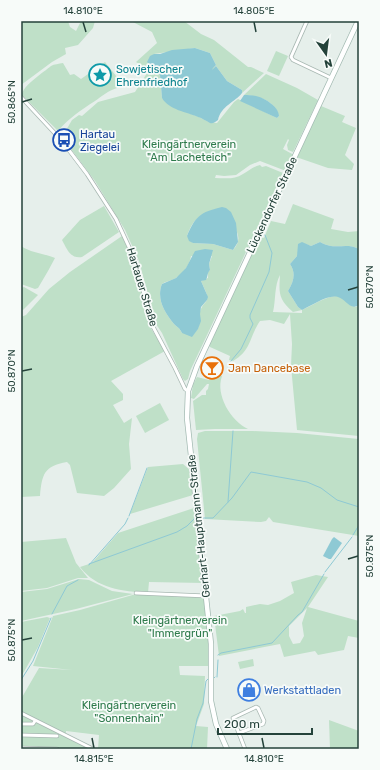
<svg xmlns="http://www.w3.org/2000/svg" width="380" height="770" font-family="Rubik,sans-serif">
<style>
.green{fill:#bfe0c8;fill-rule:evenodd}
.water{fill:#8ec9d4}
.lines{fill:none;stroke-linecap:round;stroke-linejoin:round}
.stream{stroke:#8ec9d4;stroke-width:1}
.street-casing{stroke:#a8b8b2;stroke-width:4.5}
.secondary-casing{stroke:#a4bbb3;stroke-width:6}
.street{stroke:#fff;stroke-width:3}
.secondary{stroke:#fff;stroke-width:4.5}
.ticks{fill:none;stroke:#24423a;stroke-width:1.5}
.labels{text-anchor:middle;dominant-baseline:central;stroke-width:3.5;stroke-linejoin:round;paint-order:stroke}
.culture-label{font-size:11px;fill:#0d838f;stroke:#f7fbf9;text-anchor:start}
.transit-label{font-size:11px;fill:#164399;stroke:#f7fbf9;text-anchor:start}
.park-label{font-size:11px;fill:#2d7a4b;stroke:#f7fbf9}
.street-label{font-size:11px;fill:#24423a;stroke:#f7fbf9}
.food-label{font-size:11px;fill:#c56008;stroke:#f7fbf9;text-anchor:start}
.shop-label{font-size:11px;fill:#366cbe;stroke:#f7fbf9;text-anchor:start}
.neatline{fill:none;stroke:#24423a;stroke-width:1.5}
.ticks-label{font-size:10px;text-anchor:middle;fill:#24423a}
</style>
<rect width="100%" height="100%" fill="#e6efeb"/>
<!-- green -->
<g class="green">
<polygon points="21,21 68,21 70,27 76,31 81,21 98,21 95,21 93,28 78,45 65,48 66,54 52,62 21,85"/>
<path d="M 131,21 L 184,21 L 201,34 L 214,40 L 248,67 L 251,67 L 264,73 L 242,93 L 242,90 L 227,81 L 216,66 L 213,70 L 207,72 L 207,75 L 202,78 L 200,77 L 200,76 C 205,71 211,70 216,65 L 210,53 L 195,48 L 154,54 L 150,66 L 160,75 L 162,98 L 191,114 L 199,117 L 209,122 L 217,123 L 234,102 L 238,99 L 277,118 L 279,116 C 275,100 258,96 244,95 L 266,74 L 297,88 L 318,100 L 293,152 L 288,150 L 287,145 L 289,140 L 288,139 L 283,149 L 294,155 L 286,171 L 260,161 L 250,165 L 236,175 L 224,176 L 216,175 L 215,178 C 225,178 234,180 243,174 C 249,171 252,167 260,165 L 262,167 L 266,166 L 283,173 L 208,333 L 190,371 L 188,379 L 185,381 L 183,379 L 162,333 L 156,324 L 139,261 L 125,230 L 95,181 L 62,137 L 72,120 L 79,115 L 82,116 L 98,102 L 135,92 L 149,70 L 136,62 L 157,43 L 152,32 ZM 216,209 C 228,220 248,234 233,250 L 213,244 L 193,243 L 187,236 C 193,219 199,215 216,209 ZM 191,256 L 212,256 L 209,264 L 210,270 L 208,272 L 208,278 L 201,281 C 203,286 208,294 207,299 C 207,302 203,304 202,307 C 196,316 204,324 194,333 L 182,333 C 179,327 178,328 174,324 C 165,313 156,299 162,284 C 166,281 170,281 174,279 C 182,275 190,265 191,256 Z"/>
<polygon points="276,51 288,56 279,76 267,71"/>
<path d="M 105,62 L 120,81 L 117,88 C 108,91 102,96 95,101 C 81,110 69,118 58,131 L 22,95 C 22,86 44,72 51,66 C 54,64 59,64 63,63 L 70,75 L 74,74 L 81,79 Z"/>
<polygon points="321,106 345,116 342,122 356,128 345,155 354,164 352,170 328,168 296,157"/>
<path d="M 293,204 L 334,219 L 331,229 L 348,232 L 359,231 L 359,249 C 345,242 336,251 320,242 L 311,246 L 302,243 L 297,256 L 290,264 C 296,273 294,281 288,291 L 298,307 L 302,310 C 311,306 328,295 337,296 C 344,298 348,304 356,307 L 359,305 L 359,436 L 297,430 L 291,366 L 292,344 L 290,314 L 284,324 L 270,320 L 260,321 C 249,337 252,350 233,361 L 229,360 L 230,356 L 210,347 L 209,345 L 260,237 L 264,238 L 271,221 L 285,224 ZM 280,275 C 279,293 278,299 293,312 L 302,310 L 302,313 L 273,312 C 276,300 274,286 280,275 Z"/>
<path d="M 104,206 L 119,232 L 82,257 C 70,259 67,249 62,240 L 80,220 Z"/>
<path d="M 122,236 L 130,251 L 136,268 L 147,318 L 150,327 L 165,351 L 111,381 L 123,394 L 123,400 L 113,405 L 124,423 L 132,418 L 129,444 L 131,469 L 114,488 L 104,496 L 77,493 L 70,465 L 67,462 C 44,466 42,474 40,496 L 21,497 L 21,317 L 26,315 L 49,289 L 70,272 Z"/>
<path d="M 21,246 C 31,253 43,253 55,258 L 48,271 L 38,288 L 35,289 L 21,284 Z"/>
<polygon points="24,287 38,295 23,310 21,309 21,288"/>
<path d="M 218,374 L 222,376 C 215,395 231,421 248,429 L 215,429 L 196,430 L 193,401 L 202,395 L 206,395 L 206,391 L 208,389 L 209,384 L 207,384 L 194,399 L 191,398 L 193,385 L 197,377 L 209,380 Z"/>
<polygon points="160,403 169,420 145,433 136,416"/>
<polygon points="205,431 253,431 297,433 359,439 359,536 273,522 269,517 266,521 261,522 205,519 197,439 198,433"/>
<polygon points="183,464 191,471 192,485 191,486 193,495 130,514 148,467"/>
<path d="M 194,508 L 204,583 L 149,582 L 148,593 C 122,591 97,589 80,567 L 92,563 L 118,533 Z"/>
<polygon points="66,538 76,563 88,578 78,578 47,588 21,591 21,542"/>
<path d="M 316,575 L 328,577 L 308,607 L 359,621 L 359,638 L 348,636 L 344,650 L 318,655 L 315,651 L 284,657 L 280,644 L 219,656 L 214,616 L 240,611 L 243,609 L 245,613 L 246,613 L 246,607 L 260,604 L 268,605 L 280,601 L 294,593 L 291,582 ZM 307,608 L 302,623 L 304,636 L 300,643 L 293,644 L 289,636 L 289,626 Z"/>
<polygon points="79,579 89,580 112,591 133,594 76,609 21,621 21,592 47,589"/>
<polygon points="136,594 206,597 211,666 179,666 180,675 205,676 204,704 196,726 208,727 207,749 98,749 99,735 66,731 66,735 21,712 21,699 39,668 72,670 33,666 53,616 80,610"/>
<polygon points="47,617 50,618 38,647 21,677 21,622"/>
<polygon points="253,659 254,666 240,669 238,662"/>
<polygon points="21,715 90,749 21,749"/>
<polygon points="329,720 359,731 359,749 330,749"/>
</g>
<!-- water -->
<g class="water">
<path d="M 195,48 L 210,53 L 216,65 L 213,68 L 212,70 L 216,66 L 227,81 L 242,90 L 242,93 C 235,102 221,106 218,120 C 215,122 213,124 210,123 C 206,121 202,118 198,117 C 187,112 169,110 162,98 L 160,75 L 147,62 L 150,56 L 154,54 L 160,54 L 172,50 Z"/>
<path d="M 244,95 C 248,95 252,95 256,96 C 265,98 279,107 279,116 L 277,118 L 240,101 Z"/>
<path d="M 222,207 L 226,208 L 231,212 L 236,223 L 238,242 L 233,250 L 213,244 L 193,243 L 189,241 L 187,236 C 195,217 200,212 222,207 Z"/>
<path d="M 302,242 L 311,246 L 320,242 C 336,251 345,242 359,249 L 359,305 C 350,311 346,299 338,297 C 328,294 311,306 302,310 L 298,307 L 288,291 C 294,281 296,273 290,264 L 297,256 L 298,244 Z"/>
<path d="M 205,249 L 213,250 L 209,264 L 210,270 C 207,273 208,276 206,280 L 201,281 L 208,297 L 207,300 L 201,307 L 200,314 L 201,321 L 198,329 L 192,337 L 182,333 C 179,327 178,328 174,324 C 165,313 156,299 162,284 L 176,278 L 186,268 L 195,251 Z"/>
<polygon points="334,537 342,543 331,559 329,559 323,556 332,539"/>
</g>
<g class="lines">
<!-- stream -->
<g class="stream">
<polyline points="231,361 241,349 253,324 250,318 250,315 269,272 272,253 265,235"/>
<polyline points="228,502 233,431"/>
<polyline points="129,516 147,468"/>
<polyline points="203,518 213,518 232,498 251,472 307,482 321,488 337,500 359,507"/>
<polyline points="353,535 359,525"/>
<polyline points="89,564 177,532 187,526 195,518"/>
<polyline points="89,565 125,524 128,518"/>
<polyline points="325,572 352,537"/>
<polyline points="52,614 67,586 78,580"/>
<polyline points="218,655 221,653 272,643 298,615 302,612 324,574"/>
<polyline points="217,677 218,660"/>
<polyline points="214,678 215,677"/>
<polyline points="21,680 33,661 51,618"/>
<polyline points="191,749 197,719 203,703 206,681 209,678"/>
</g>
<!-- street casing -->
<g class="street-casing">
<g id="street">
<polyline points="307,21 291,57 293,60 331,78"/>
<polyline points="21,97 62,141 87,174 116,219 136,262 151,323 175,368 185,389 188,391"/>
<polyline points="136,593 207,596"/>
<polyline points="21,713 93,749"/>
<polyline points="21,724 33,724 35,721"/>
<polyline points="239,733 263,724 264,721 258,708 256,707 233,718 245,749"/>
<polyline points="21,735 57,736"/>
<polyline points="21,748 57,749"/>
</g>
</g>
<!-- secondary casing -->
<g class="secondary-casing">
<polyline id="secondary" points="227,749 216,724 211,701 211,644 187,418 188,391 197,366 358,21"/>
</g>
<!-- street -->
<use href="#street" class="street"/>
<!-- secondary -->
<use href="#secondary" class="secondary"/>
</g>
<!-- ticks -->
<path class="ticks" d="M 83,22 L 86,32M 254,22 L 256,32M 22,102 L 32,99M 348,290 L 358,287M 22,371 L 32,369M 348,559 L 358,556M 22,640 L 32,638M 92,738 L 94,748M 262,738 L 264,748"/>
<!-- icons -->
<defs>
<g id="sight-ring" transform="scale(1.15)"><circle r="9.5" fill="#f7fbf9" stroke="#0f9aa8" stroke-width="1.5"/><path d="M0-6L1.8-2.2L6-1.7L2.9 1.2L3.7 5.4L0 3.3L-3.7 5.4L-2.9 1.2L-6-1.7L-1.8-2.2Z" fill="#0f9aa8"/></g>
<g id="bus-ring" transform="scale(1.15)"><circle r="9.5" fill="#f7fbf9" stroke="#1a4fb4" stroke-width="1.5"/><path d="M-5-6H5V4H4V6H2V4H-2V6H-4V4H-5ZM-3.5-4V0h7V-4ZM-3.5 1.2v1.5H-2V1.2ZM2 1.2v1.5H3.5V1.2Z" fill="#1a4fb4"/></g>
<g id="bar-ring" transform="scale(1.15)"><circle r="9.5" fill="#f7fbf9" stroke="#e8710a" stroke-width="1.5"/><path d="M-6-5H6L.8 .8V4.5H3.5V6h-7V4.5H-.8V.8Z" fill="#e8710a"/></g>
<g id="shop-ring" transform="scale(1.15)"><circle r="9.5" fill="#f7fbf9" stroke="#3f7fe0" stroke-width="1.5"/><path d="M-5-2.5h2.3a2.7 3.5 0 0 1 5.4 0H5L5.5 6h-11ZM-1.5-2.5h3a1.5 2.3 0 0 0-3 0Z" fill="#3f7fe0"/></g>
</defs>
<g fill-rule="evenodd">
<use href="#sight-ring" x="100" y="75"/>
<use href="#bus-ring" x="64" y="140"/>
<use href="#bar-ring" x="212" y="368"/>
<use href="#shop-ring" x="249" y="690"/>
</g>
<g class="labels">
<!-- culture labels -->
<g class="culture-label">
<text x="116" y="69">Sowjetischer<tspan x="116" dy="13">Ehrenfriedhof</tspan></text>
</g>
<!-- transit labels -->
<g class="transit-label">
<text x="80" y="134">Hartau<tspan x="80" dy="13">Ziegelei</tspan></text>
</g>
<!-- park labels -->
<g class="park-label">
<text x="189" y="144">Kleingärtnerverein<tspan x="189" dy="13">"Am Lacheteich"</tspan></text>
<text x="180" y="620">Kleingärtnerverein<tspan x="180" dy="13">"Immergrün"</tspan></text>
<text x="129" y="705">Kleingärtnerverein<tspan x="129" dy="13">"Sonnenhain"</tspan></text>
</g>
<!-- street labels -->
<g class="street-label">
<text transform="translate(272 205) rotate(-65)">Lückendorfer Straße</text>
<text transform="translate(142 287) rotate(73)">Hartauer Straße</text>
<text transform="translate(199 526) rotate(-96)">Gerhart-Hauptmann-Straße</text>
</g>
<!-- food labels -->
<g class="food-label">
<text x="228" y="368">Jam Dancebase</text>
</g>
<!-- shop labels -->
<g class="shop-label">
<text x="264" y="690">Werkstattladen</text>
</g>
</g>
<!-- border -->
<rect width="380" height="770" fill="none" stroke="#f7fbf9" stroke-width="44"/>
<!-- north arrow -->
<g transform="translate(326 54) rotate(166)" stroke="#f7fbf9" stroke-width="3" paint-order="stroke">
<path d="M0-3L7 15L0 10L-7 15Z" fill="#24423a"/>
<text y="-6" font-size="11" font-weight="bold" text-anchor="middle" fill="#24423a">N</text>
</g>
<!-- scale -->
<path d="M218 728v6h94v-6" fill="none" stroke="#24423a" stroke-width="2"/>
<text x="224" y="728" font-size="12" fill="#24423a" stroke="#f7fbf9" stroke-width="3" paint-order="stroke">200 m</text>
<rect x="22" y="22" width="336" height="726" class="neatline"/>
<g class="ticks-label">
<text x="83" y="14">14.810°E</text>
<text x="254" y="14">14.805°E</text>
<text transform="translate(11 102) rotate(-90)" y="4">50.865°N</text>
<text transform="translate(369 287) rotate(-90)" y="4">50.870°N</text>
<text transform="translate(11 371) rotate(-90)" y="4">50.870°N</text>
<text transform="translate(369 556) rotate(-90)" y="4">50.875°N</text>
<text transform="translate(11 640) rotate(-90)" y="4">50.875°N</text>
<text x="94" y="762">14.815°E</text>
<text x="264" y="762">14.810°E</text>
</g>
</svg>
